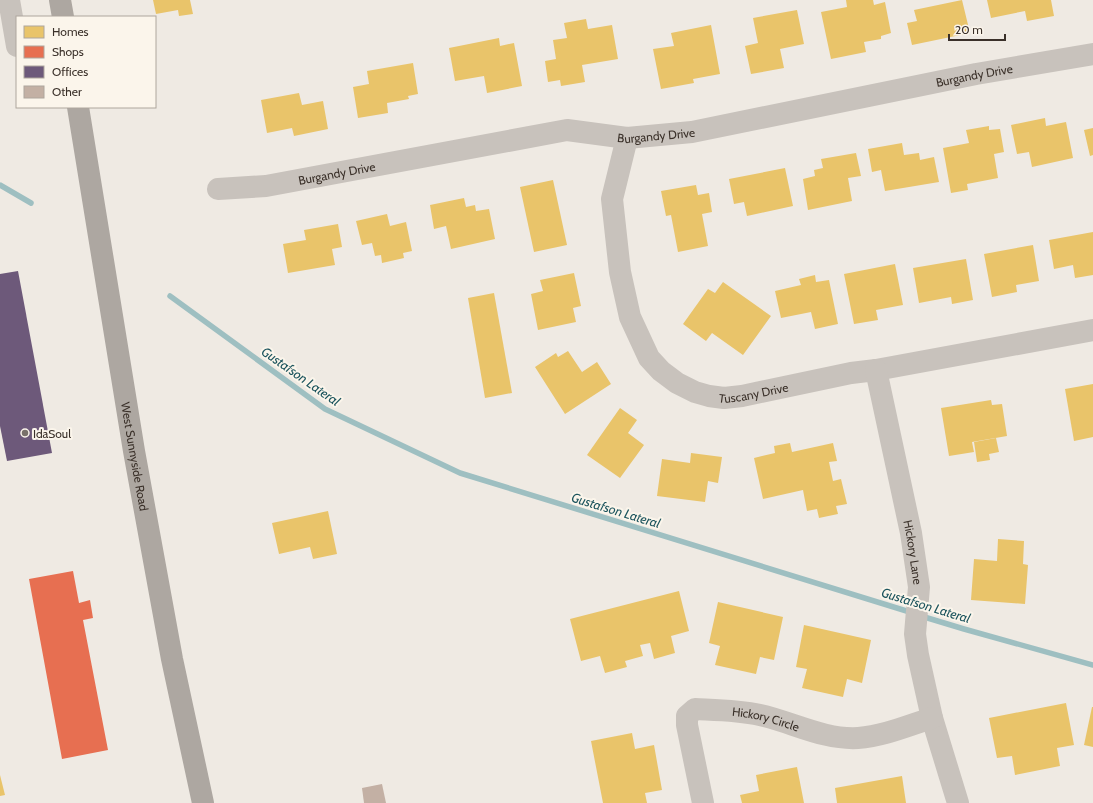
<svg xmlns="http://www.w3.org/2000/svg" width="1093" height="803" font-family="Cabin,sans-serif">
<style>
.homes{fill:#e9c46a}
.shops{fill:#e76f51}
.offices{fill:#6d597a}
.lines{fill:none;stroke-linecap:round;stroke-linejoin:round}
.stream{stroke:#9ebfc1;stroke-width:5.5}
.building{fill:#c3b0a4}
.minor{stroke:#c8c2bc;stroke-width:22}
.major{stroke:#ada7a1;stroke-width:22}
.poi-dot{fill:#79716a;stroke:#fbf5eb;stroke-width:1.5}
.labels{text-anchor:middle;dominant-baseline:central;stroke-width:4;stroke-linejoin:round;paint-order:stroke}
.street-label{font-size:12px;fill:#3a3029;stroke:#fbf5eb}
.poi-label{font-size:12px;fill:#3a3029;stroke:#fbf5eb;text-anchor:start}
.water-label{font-size:13px;font-style:italic;fill:#1c545d;stroke:#fbf5eb}
</style>
<rect width="100%" height="100%" fill="#efeae3"/>
<!-- homes -->
<g class="homes">
<polygon points="153,0 190,0 193,14 179,16 178,10 156,14"/>
<polygon points="846,0 873,0 874,5 885,2 891,33 881,36 881,39 864,42 866,52 831,59 821,12 847,7"/>
<polygon points="962,0 970,33 912,45 907,23 917,21 914,10"/>
<polygon points="987,0 1051,0 1054,16 1027,21 1025,11 991,18"/>
<polygon points="797,10 804,44 780,49 784,68 751,74 745,46 758,43 753,18"/>
<polygon points="586,19 588,29 612,25 618,59 582,65 585,82 561,86 560,80 548,82 545,61 556,59 553,40 567,38 564,23"/>
<polygon points="711,25 720,74 693,79 694,83 661,89 653,49 674,46 671,33"/>
<polygon points="499,38 500,46 514,43 522,86 487,93 484,76 455,81 449,48"/>
<polygon points="413,63 418,94 408,96 409,99 387,103 388,113 358,118 353,87 369,84 367,71"/>
<polygon points="299,93 302,105 323,101 328,129 294,136 292,128 267,133 261,100"/>
<polygon points="1045,118 1046,126 1066,122 1073,158 1032,167 1029,152 1017,154 1011,125"/>
<polygon points="989,126 989,130 1000,129 1004,152 994,154 998,178 967,184 968,190 951,193 943,148 969,143 966,130"/>
<polygon points="1093,128 1093,155 1090,156 1084,130"/>
<polygon points="902,143 904,155 919,153 920,160 934,157 939,182 885,191 881,170 872,172 868,149"/>
<polygon points="856,153 861,176 848,178 852,201 808,210 803,179 815,176 814,170 823,168 821,159"/>
<polygon points="785,168 793,206 747,216 744,202 734,204 729,179"/>
<polygon points="553,180 567,245 534,252 520,187"/>
<polygon points="696,185 698,195 709,193 712,212 702,214 708,246 678,252 671,215 666,216 661,191"/>
<polygon points="464,198 466,207 475,205 476,211 489,209 495,239 451,249 446,226 434,229 430,205"/>
<polygon points="387,214 390,226 406,222 412,251 403,253 404,258 382,263 381,255 375,256 372,243 362,245 356,221"/>
<polygon points="338,224 342,247 332,249 335,265 288,273 283,244 306,240 304,230"/>
<polygon points="1093,232 1093,275 1075,278 1073,265 1054,269 1049,240"/>
<polygon points="1033,245 1039,281 1016,285 1017,292 992,297 984,254"/>
<polygon points="966,259 973,300 952,304 951,297 919,303 913,268"/>
<polygon points="895,264 903,305 876,310 878,320 854,324 844,274"/>
<polygon points="574,273 581,306 573,308 576,322 538,330 531,294 543,291 540,280"/>
<polygon points="815,275 816,282 829,280 838,324 815,329 811,312 781,318 775,291 801,285 799,279"/>
<polygon points="723,282 771,316 743,355 712,333 706,341 683,324 708,289 715,293"/>
<polygon points="494,293 512,393 485,398 468,298"/>
<polygon points="568,351 582,372 597,362 611,384 565,414 535,367 556,353 558,357"/>
<polygon points="1093,384 1093,437 1074,441 1065,389"/>
<polygon points="991,400 992,405 1002,404 1007,436 972,442 974,452 949,456 941,408"/>
<polygon points="620,408 637,420 628,433 644,445 620,478 587,455"/>
<polygon points="996,438 999,452 989,454 990,460 977,462 974,442"/>
<polygon points="790,443 792,452 833,443 837,461 829,462 833,481 841,479 847,504 836,506 838,514 819,518 817,509 807,511 803,490 763,499 754,458 775,453 774,446"/>
<polygon points="691,453 722,457 718,483 708,481 705,502 657,496 662,459 690,463"/>
<polygon points="328,511 337,554 313,559 310,547 279,554 272,523"/>
<polygon points="998,539 1024,541 1023,564 1028,565 1025,604 971,600 974,559 997,561"/>
<polygon points="679,591 689,631 671,636 675,653 654,659 650,643 640,645 643,656 625,661 627,667 605,673 600,656 581,661 570,619"/>
<polygon points="718,602 783,617 774,660 760,657 756,674 715,665 720,646 709,643"/>
<polygon points="804,625 871,640 862,683 847,679 843,697 802,688 807,669 796,667"/>
<polygon points="1066,703 1074,745 1057,748 1060,766 1015,775 1012,756 997,758 989,718"/>
<polygon points="1092,707 1093,707 1093,747 1084,745"/>
<polygon points="632,733 635,749 654,745 662,790 645,793 647,803 603,803 591,741"/>
<polygon points="797,767 804,803 742,803 740,795 759,791 756,775"/>
<polygon points="0,775 5,795 0,796"/>
<polygon points="902,776 906,803 837,803 835,788"/>
</g>
<!-- shops -->
<polygon class="shops" points="73,571 79,603 90,600 93,618 83,620 108,750 62,759 29,579"/>
<!-- offices -->
<polygon class="offices" points="18,271 52,453 7,461 0,426 0,274"/>
<g class="lines">
<!-- stream -->
<g class="stream">
<polyline points="0,185 31,203"/>
<polyline points="170,296 325,409 460,473 913,613"/>
<polyline points="921,616 964,629 1093,665"/>
</g>
</g>
<!-- building -->
<polygon class="building" points="382,784 386,803 364,803 362,788"/>
<g class="lines">
<!-- minor -->
<g class="minor">
<polyline points="9,0 17,46"/>
<path id="s1" d="M 627,138 L 612,199 L 620,272 L 630,317 L 649,358 L 661,371 L 677,383 L 695,392 L 709,396 L 724,398 L 742,396 L 851,373 L 876,370 L 1093,330"/>
<path id="s2" d="M 218,189 L 266,186 L 567,130 L 627,138 L 692,132 L 976,74 L 1093,54"/>
<path id="s3" d="M 876,370 L 911,533 L 919,587 L 915,634 L 918,655 L 932,718 L 958,803"/>
<path id="s4" d="M 703,803 L 687,725 L 687,716 L 695,709 C 717,710 738,710 760,715 C 792,722 824,740 858,738 C 884,736 907,726 932,718"/>
</g>
<!-- major -->
<g class="major">
<polyline points="60,0 63,17"/>
<path id="s5" d="M 78,107 L 134,451 L 172,659 L 203,803"/>
</g>
</g>
<!-- markers -->
<circle class="poi-dot" cx="25" cy="433" r="4"/>
<g class="labels">
<!-- street labels -->
<g class="street-label">
<text stroke="none"><textPath href="#s2" startOffset="768">Burgandy Drive</textPath></text>
<text stroke="none"><textPath href="#s2" startOffset="444">Burgandy Drive</textPath></text>
<text stroke="none"><textPath href="#s2" startOffset="120">Burgandy Drive</textPath></text>
<text stroke="none"><textPath href="#s1" startOffset="345">Tuscany Drive</textPath></text>
<text stroke="none"><textPath href="#s5" startOffset="354">West Sunnyside Road</textPath></text>
<text stroke="none"><textPath href="#s3" startOffset="186">Hickory Lane</textPath></text>
<text stroke="none"><textPath href="#s4" startOffset="171">Hickory Circle</textPath></text>
</g>
<!-- poi labels -->
<g class="poi-label">
<text x="33" y="433">IdaSoul</text>
</g>
<!-- water labels -->
<g class="water-label">
<text transform="translate(301 376) rotate(35)">Gustafson Lateral</text>
<text transform="translate(616 510) rotate(17)">Gustafson Lateral</text>
<text transform="translate(926 605) rotate(17)">Gustafson Lateral</text>
</g>
</g>
<!-- legend -->
<rect x="16" y="16" width="140" height="92" fill="#fbf5eb" stroke="#aea69d"/>
<rect x="24" y="26" width="20" height="12" fill="#e9c46a" stroke="#aea69d"/>
<text x="52" y="36" font-size="12" fill="#3a3029">Homes</text>
<rect x="24" y="46" width="20" height="12" fill="#e76f51" stroke="#aea69d"/>
<text x="52" y="56" font-size="12" fill="#3a3029">Shops</text>
<rect x="24" y="66" width="20" height="12" fill="#6d597a" stroke="#aea69d"/>
<text x="52" y="76" font-size="12" fill="#3a3029">Offices</text>
<rect x="24" y="86" width="20" height="12" fill="#c3b0a4" stroke="#aea69d"/>
<text x="52" y="96" font-size="12" fill="#3a3029">Other</text>
<!-- scale -->
<path d="M949 34v6h56v-6" fill="none" stroke="#3a3029" stroke-width="2"/>
<text x="955" y="34" font-size="12" fill="#3a3029" stroke="#fbf5eb" stroke-width="3" paint-order="stroke">20 m</text>
</svg>
